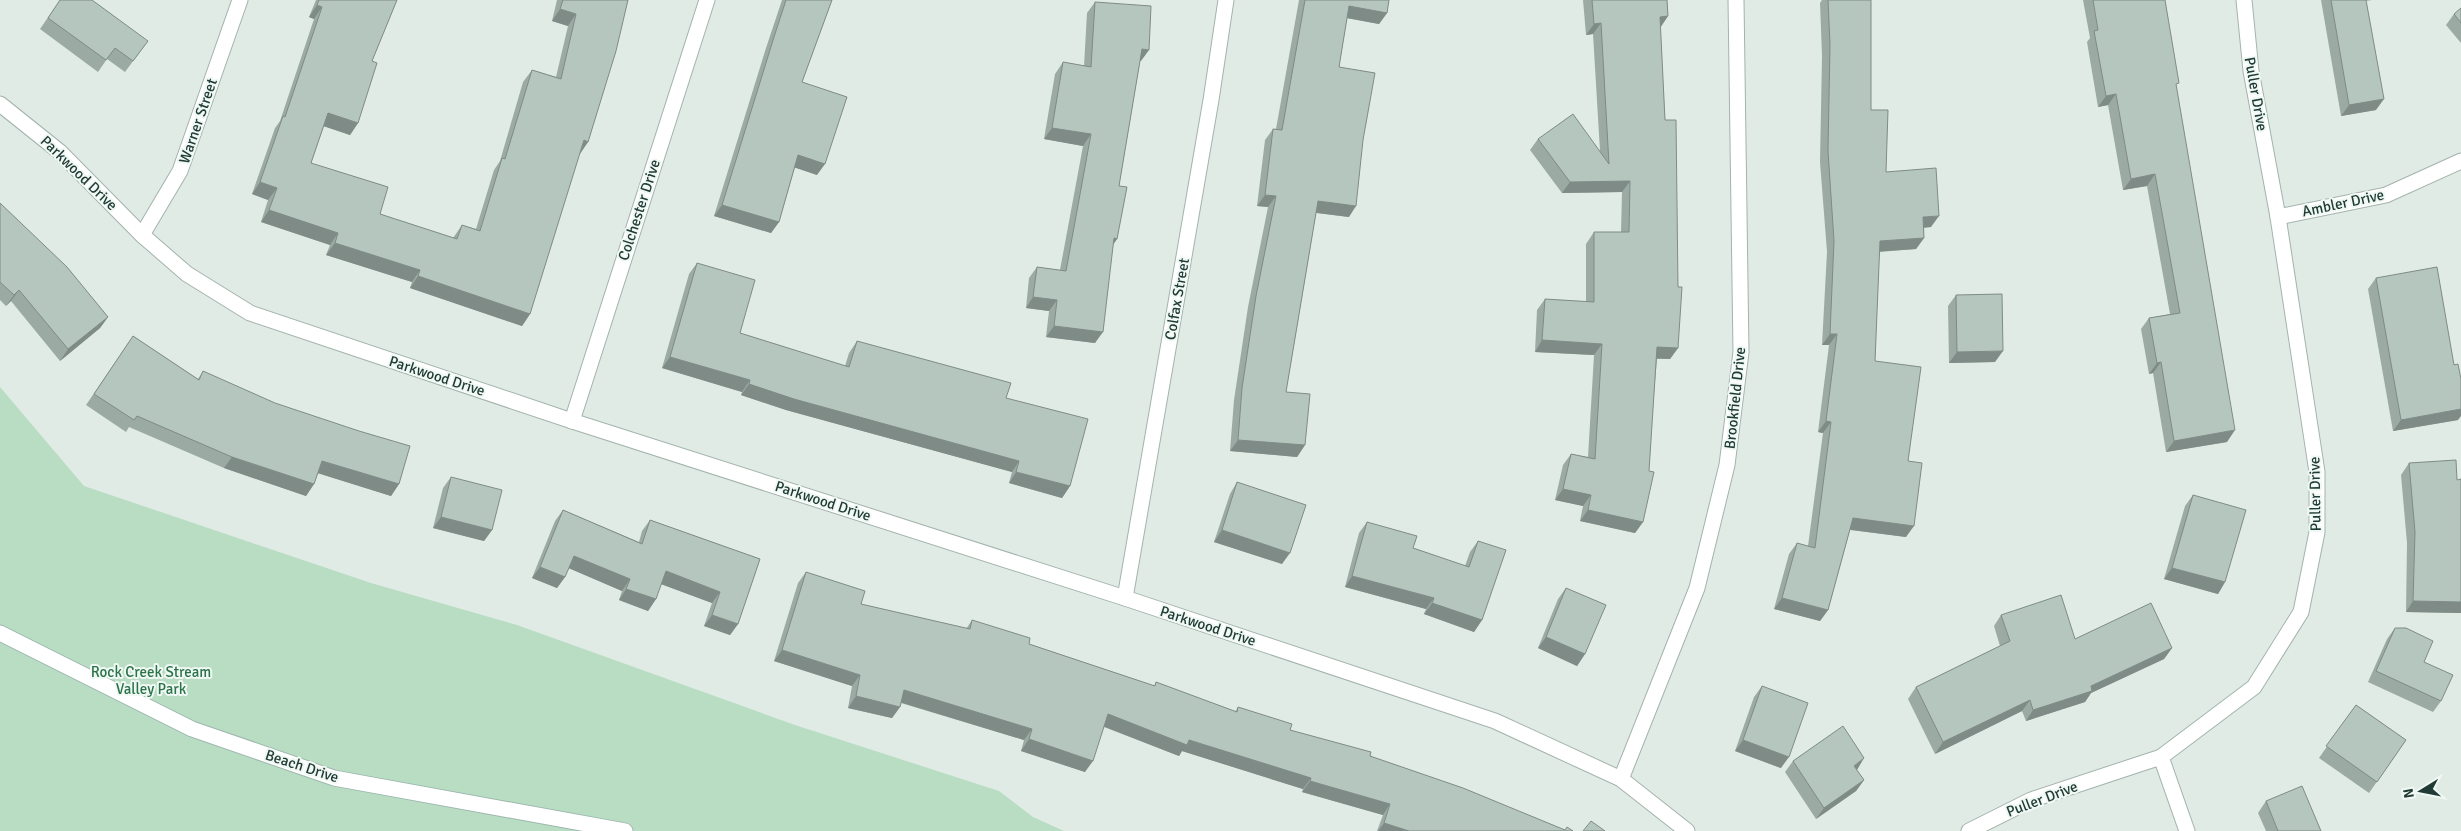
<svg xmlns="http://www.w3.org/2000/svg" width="2461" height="831" font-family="Signika,sans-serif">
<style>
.green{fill:#b8ddc3}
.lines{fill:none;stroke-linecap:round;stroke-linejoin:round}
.street-casing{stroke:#a3b3ad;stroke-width:17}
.secondary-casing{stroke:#9eb7af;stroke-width:17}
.street{stroke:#fff;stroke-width:15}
.secondary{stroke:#fff;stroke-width:15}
.wall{fill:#9caaa4}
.shaded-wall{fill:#7f8b86}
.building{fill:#b5c6bf;stroke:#7f8b86}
.labels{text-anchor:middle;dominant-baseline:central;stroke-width:4;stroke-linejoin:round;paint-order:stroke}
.street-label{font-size:15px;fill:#203b35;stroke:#f0f8f4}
.park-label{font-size:15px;fill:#2a7348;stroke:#f0f8f4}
</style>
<rect width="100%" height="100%" fill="#e0ebe6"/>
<!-- green -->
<polygon class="green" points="0,387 84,486 371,583 517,625 795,725 999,791 1033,817 1064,831 0,831"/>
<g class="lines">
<!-- street casing -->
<g class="street-casing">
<g id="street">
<polyline points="0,104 60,152 142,235 187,274 250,313 572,421 1125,598 1495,721 1621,779 1687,831"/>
<polyline points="2278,217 2386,195 2461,161"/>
<polyline points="142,235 180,171 240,0"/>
<polyline points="572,421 707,0"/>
<polyline points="1125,598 1211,100 1226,0"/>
<polyline points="2161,757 2187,831"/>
<polyline points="1621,779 1697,588 1727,465 1741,352 1736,0"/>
<polyline points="1969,831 2031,800 2161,757 2254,687 2301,612 2317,532 2317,472 2278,217 2251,71 2244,0"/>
</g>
</g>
<!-- secondary casing -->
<g class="secondary-casing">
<polyline id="secondary" points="0,633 192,729 334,778 625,831"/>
</g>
<!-- street -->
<use href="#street" class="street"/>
<!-- secondary -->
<use href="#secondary" class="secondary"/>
</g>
<!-- wall -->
<g class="wall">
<polygon points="60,0 148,41 125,72 107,59 98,72 40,29"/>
<polygon points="316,0 397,0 372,61 358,123 350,135 324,126 311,163 380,214 453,238 462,225 476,229 494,170 500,161 523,82 532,70 556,77 568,26 552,21 557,0 628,0 588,142 579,154 530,314 522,326 410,288 412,282 326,255 330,245 261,222 268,200 252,194 275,128 280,121 314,19 309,17"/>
<polygon points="782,0 832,0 802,82 817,175 795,167 779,222 771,233 714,216 766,48"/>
<polygon points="1299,0 1389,0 1387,13 1379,24 1347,18 1339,67 1349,217 1316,213 1286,392 1305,445 1297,457 1230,451 1234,400 1248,307 1268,207 1257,206 1265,140 1273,129 1276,129"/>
<polygon points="1583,0 1667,0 1668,16 1660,28 1678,348 1670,359 1657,359 1643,522 1635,533 1580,521 1583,506 1555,500 1563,465 1571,454 1588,457 1594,355 1535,352 1537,310 1545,299 1586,302 1586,244 1594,232 1621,232 1622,192 1562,193 1530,150 1538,139 1600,151 1593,34 1586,35"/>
<polygon points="1822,0 1871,0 1871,110 1886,172 1931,227 1924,228 1924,238 1916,249 1879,252 1875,361 1908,461 1906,537 1850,530 1828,610 1820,621 1774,609 1789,554 1797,543 1808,546 1823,433 1818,432 1829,345 1822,345 1827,252 1820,162 1822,56 1820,3"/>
<polygon points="2083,0 2165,0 2176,87 2227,442 2166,452 2153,373 2149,374 2141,329 2149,318 2170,314 2147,186 2123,190 2108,105 2098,107 2087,42 2090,38"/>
<polygon points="2321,0 2372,0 2366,1 2376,110 2341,116"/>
<polygon points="1095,2 1141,61 1140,61 1119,186 1117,239 1113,245 1095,343 1046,337 1049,311 1026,308 1029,278 1037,267 1060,270 1083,146 1044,139 1055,74 1063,62 1084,66 1087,13"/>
<polygon points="2461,8 2461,43 2446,25 2454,14"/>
<polygon points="0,203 108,317 100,328 60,361 11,301 6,306 0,300"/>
<polygon points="697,263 740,333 845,366 849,353 857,341 1070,486 1062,498 1009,483 1012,472 786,410 741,395 742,392 662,368 689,274"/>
<polygon points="2376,278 2454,365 2458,420 2393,431 2368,289"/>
<polygon points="1956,295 1995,362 1949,363 1948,306"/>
<polygon points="133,336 198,379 203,371 399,484 391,496 318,473 314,484 306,496 224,468 129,427 126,432 86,405"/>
<polygon points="2409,463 2457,480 2461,613 2406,612 2407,543 2401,475"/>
<polygon points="451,477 492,530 484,541 433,528 443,488"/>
<polygon points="1237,482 1282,564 1214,542 1230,494"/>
<polygon points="2193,495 2225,582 2218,594 2164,579 2185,506"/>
<polygon points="563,510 639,542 642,531 650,520 760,559 738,624 730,635 704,626 712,603 661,584 656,599 648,611 619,600 622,591 569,568 565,577 557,588 532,578 555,521"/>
<polygon points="1367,522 1413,548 1465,566 1470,552 1478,541 1482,620 1474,632 1424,614 1426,609 1345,587 1359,533"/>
<polygon points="806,572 861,604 966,629 972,620 1029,644 1154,686 1156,682 1235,712 1238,707 1290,730 1370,756 1565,830 1573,831 1377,831 1383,815 1302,792 1303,789 1182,751 1179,756 1104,727 1085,772 1021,751 1024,740 901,703 900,707 892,718 848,708 852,686 774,661 798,583"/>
<polygon points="1566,588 1585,654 1577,666 1538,648 1558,599"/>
<polygon points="2001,615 2075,639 2172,648 2164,659 2091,693 2085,702 2026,721 2022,711 1935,754 1908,699 1916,687 2000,646 1994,626"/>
<polygon points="2395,628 2424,662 2441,701 2433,712 2368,682 2387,639"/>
<polygon points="1762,686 1781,768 1735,751 1754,697"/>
<polygon points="2356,705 2406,740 2369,793 2319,758"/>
<polygon points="1793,761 1857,770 1864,780 1856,791 1816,819 1785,772"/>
<polygon points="2266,801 2321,831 2266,831 2258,813"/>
</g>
<!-- shaded-wall -->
<g class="shaded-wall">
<polygon points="317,5 322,7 314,19 309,17"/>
<polygon points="1349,6 1387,13 1379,24 1341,17"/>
<polygon points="560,9 576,14 568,26 552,21"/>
<polygon points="1668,16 1660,28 1652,28 1660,17"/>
<polygon points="1601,23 1593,34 1586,35 1594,24"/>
<polygon points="1142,49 1149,50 1141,61 1134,60"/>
<polygon points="2116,94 2108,105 2098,107 2106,96"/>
<polygon points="2384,99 2376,110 2341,116 2349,105"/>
<polygon points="328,113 358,123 350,135 320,125"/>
<polygon points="1052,128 1091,134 1083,146 1044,139"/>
<polygon points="584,140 588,142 580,154 575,152"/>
<polygon points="798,155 825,164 817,175 790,166"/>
<polygon points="2155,174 2147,186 2123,190 2131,179"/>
<polygon points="1630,181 1622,192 1562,193 1570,182"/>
<polygon points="260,182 277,188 268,200 252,194"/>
<polygon points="1265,195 1276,196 1268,207 1257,206"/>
<polygon points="1318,201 1356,206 1349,217 1310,212"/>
<polygon points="722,205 779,222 771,233 714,216"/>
<polygon points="269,210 338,233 330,245 261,222"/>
<polygon points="1939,216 1931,227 1915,228 1923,217"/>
<polygon points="1114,238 1117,239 1109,250"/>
<polygon points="1924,238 1916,249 1872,252 1880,241"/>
<polygon points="335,243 420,270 412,282 326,255"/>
<polygon points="418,276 530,314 522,326 410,288"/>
<polygon points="19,290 11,301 6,306 14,295"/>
<polygon points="1033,297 1057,300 1049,311 1026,308"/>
<polygon points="108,317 100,328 60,361 68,349"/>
<polygon points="1054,326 1103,332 1095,343 1046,337"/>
<polygon points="1830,334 1837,334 1829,345 1822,345"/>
<polygon points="1542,340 1602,344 1594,355 1535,352"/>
<polygon points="1657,347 1678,348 1670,359 1650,358"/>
<polygon points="2003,351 1995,362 1949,363 1957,352"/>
<polygon points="670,357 750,380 742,392 662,368"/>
<polygon points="2161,362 2153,373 2149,374 2157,363"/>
<polygon points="749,384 1019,461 1012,472 786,410 741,395"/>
<polygon points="2461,409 2461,416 2458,420 2393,431 2401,420"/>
<polygon points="1826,421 1831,422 1823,433 1818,432"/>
<polygon points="2235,430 2227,442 2166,452 2174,441"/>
<polygon points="1238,440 1305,445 1297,457 1230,451"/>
<polygon points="232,457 314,484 306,496 224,468"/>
<polygon points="322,461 399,484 391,496 314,472"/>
<polygon points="1016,472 1070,486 1062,498 1009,483"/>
<polygon points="1563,489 1591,495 1583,506 1555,500"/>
<polygon points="1588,510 1643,522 1635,533 1580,521"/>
<polygon points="441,517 492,530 484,541 433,528"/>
<polygon points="1853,518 1914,526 1906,537 1845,529"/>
<polygon points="1222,530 1290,553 1282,564 1214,542"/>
<polygon points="574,556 630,579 622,591 566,567"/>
<polygon points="540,567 565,577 557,588 532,578"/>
<polygon points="2172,568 2225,582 2218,594 2164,579"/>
<polygon points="666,571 720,592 712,603 658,583"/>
<polygon points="1352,576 1434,598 1426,609 1345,587"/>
<polygon points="626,589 656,599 648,611 619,600"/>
<polygon points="1782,598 1828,610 1820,621 1774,609"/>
<polygon points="2413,601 2461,602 2461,613 2406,612"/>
<polygon points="1432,603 1482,620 1474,632 1424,614"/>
<polygon points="712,615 738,624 730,635 704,626"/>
<polygon points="1546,637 1585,654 1577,666 1538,648"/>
<polygon points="2172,648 2164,659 2091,693 2085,702 2026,721 2033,710 2091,686"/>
<polygon points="782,650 860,675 852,686 774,661"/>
<polygon points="904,690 1032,729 1024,740 896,701"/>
<polygon points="856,696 900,707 892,718 848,708"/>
<polygon points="2030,700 2022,711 1935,754 1943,742"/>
<polygon points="1108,714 1311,778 1303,789 1182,751 1179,756 1100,725"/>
<polygon points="1029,739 1093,761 1085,772 1021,751"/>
<polygon points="1743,740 1789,757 1781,768 1735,751"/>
<polygon points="1864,758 1857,770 1854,766"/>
<polygon points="1864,780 1856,791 1816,819 1824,808"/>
<polygon points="1310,781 1390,804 1383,815 1302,792"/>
<polygon points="1384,823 1409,831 1378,831"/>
</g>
<!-- building -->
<g class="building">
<polygon points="60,0 92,0 148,41 133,61 115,48 106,60 48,18"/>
<polygon points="319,0 397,0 372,61 377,63 358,123 328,113 311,163 388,187 380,214 457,239 462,225 480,231 502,158 505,159 532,70 561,79 576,14 560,9 563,0 628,0 616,51 588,142 584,140 530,314 418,276 420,270 335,243 338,233 269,210 277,188 260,182 283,116 285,117 322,7 317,5"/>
<polygon points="786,0 832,0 802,82 847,97 825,164 798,155 779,222 722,205 774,37"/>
<polygon points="1305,0 1389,0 1387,13 1349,6 1339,67 1375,73 1363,140 1356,206 1318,201 1286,392 1310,394 1305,445 1238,440 1242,388 1256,296 1276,196 1265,195 1273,129 1282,130"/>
<polygon points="1592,0 1667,0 1668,16 1660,17 1665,120 1676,120 1678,287 1682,287 1678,348 1657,347 1649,471 1654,472 1643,522 1588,510 1591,495 1563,489 1571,454 1595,459 1602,344 1542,340 1545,299 1594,302 1594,232 1629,232 1630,181 1570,182 1538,139 1573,114 1609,164 1601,23 1594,24"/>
<polygon points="1828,0 1871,0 1871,110 1888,110 1886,172 1936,168 1939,216 1923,217 1924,238 1880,241 1875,361 1921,367 1908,461 1922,463 1914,526 1853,518 1828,610 1782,598 1797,543 1815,548 1831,422 1826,421 1837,334 1830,334 1834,241 1828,151 1830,44"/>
<polygon points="2093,0 2165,0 2179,83 2176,84 2235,430 2174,441 2161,362 2157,363 2149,318 2180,313 2155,174 2131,179 2116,94 2106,96 2094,31 2098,30"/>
<polygon points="2331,0 2366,0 2384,99 2349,105"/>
<polygon points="1095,2 1151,6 1149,50 1142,49 1119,186 1127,187 1117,239 1114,238 1103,332 1054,326 1057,300 1033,297 1037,267 1066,271 1091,134 1052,128 1063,62 1091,67"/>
<polygon points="2461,8 2461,23 2454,14"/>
<polygon points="0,203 67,267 108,317 68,349 19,290 14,295 0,282"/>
<polygon points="697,263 755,280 740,333 849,367 857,341 1011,383 1006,398 1088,419 1070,486 1016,472 1019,461 794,399 749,384 750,380 670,357"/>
<polygon points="2437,267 2454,365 2458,364 2461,379 2461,409 2401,420 2376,278"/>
<polygon points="2002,294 2003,351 1957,352 1956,295"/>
<polygon points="133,336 199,380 203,371 275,403 359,431 410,446 399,484 322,461 314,484 232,457 137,416 134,420 94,394"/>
<polygon points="2456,460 2457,480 2461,479 2461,602 2413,601 2415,532 2409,463"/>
<polygon points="451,477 502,490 492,530 441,517"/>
<polygon points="1237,482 1306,505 1290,553 1222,530"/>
<polygon points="2193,495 2246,510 2225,582 2172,568"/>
<polygon points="563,510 642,544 650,520 760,559 738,624 712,615 720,592 666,571 656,599 626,589 630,579 574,556 565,577 540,567"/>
<polygon points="1367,522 1417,536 1413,548 1469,567 1478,541 1506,550 1482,620 1432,603 1434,598 1352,576"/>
<polygon points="806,572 865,591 861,604 970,629 972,620 1030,638 1029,644 1155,686 1156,682 1237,712 1238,707 1292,724 1290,730 1371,752 1370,756 1463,788 1565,830 1567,827 1573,831 1409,831 1384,823 1390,804 1310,781 1311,778 1189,740 1187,745 1108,714 1093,761 1029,739 1032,729 904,690 900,707 856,696 860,675 782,650"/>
<polygon points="1566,588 1606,605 1585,654 1546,637"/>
<polygon points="2061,595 2075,639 2151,603 2172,648 2091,686 2092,691 2033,710 2030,700 1943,742 1916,687 2010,641 2001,615"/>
<polygon points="2395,628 2406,628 2433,641 2424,662 2453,675 2441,701 2376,671"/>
<polygon points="1762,686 1808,703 1789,757 1743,740"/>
<polygon points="2356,705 2406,740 2377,782 2326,746"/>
<polygon points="1843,726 1864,758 1854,766 1864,780 1824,808 1793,761"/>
<polygon points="2302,786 2321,831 2278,831 2266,801"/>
<polygon points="1591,821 1605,831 1583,831"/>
</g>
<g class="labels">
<!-- street labels -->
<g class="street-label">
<text transform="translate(2256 94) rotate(80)">Puller Drive</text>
<text transform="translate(198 121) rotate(-71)">Warner Street</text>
<text transform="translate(79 173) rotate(44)">Parkwood Drive</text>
<text transform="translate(2343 203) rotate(-12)">Ambler Drive</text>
<text transform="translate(639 210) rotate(-72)">Colchester Drive</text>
<text transform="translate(1177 299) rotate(-80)">Colfax Street</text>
<text transform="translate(437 376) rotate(18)">Parkwood Drive</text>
<text transform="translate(1735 398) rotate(-84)">Brookfield Drive</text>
<text transform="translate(2315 494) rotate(-91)">Puller Drive</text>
<text transform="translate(823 501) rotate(18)">Parkwood Drive</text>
<text transform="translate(1208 626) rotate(18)">Parkwood Drive</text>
<text transform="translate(302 766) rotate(18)">Beach Drive</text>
<text transform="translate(2042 799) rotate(-21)">Puller Drive</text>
</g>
<!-- park labels -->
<g class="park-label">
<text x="151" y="672">Rock Creek Stream<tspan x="151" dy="17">Valley Park</tspan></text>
</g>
</g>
<!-- north arrow -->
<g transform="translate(2421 791) rotate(260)" stroke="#f0f8f4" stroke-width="4" paint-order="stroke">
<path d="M0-4L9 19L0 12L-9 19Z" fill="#203b35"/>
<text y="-8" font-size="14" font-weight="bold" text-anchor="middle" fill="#203b35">N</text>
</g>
</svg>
